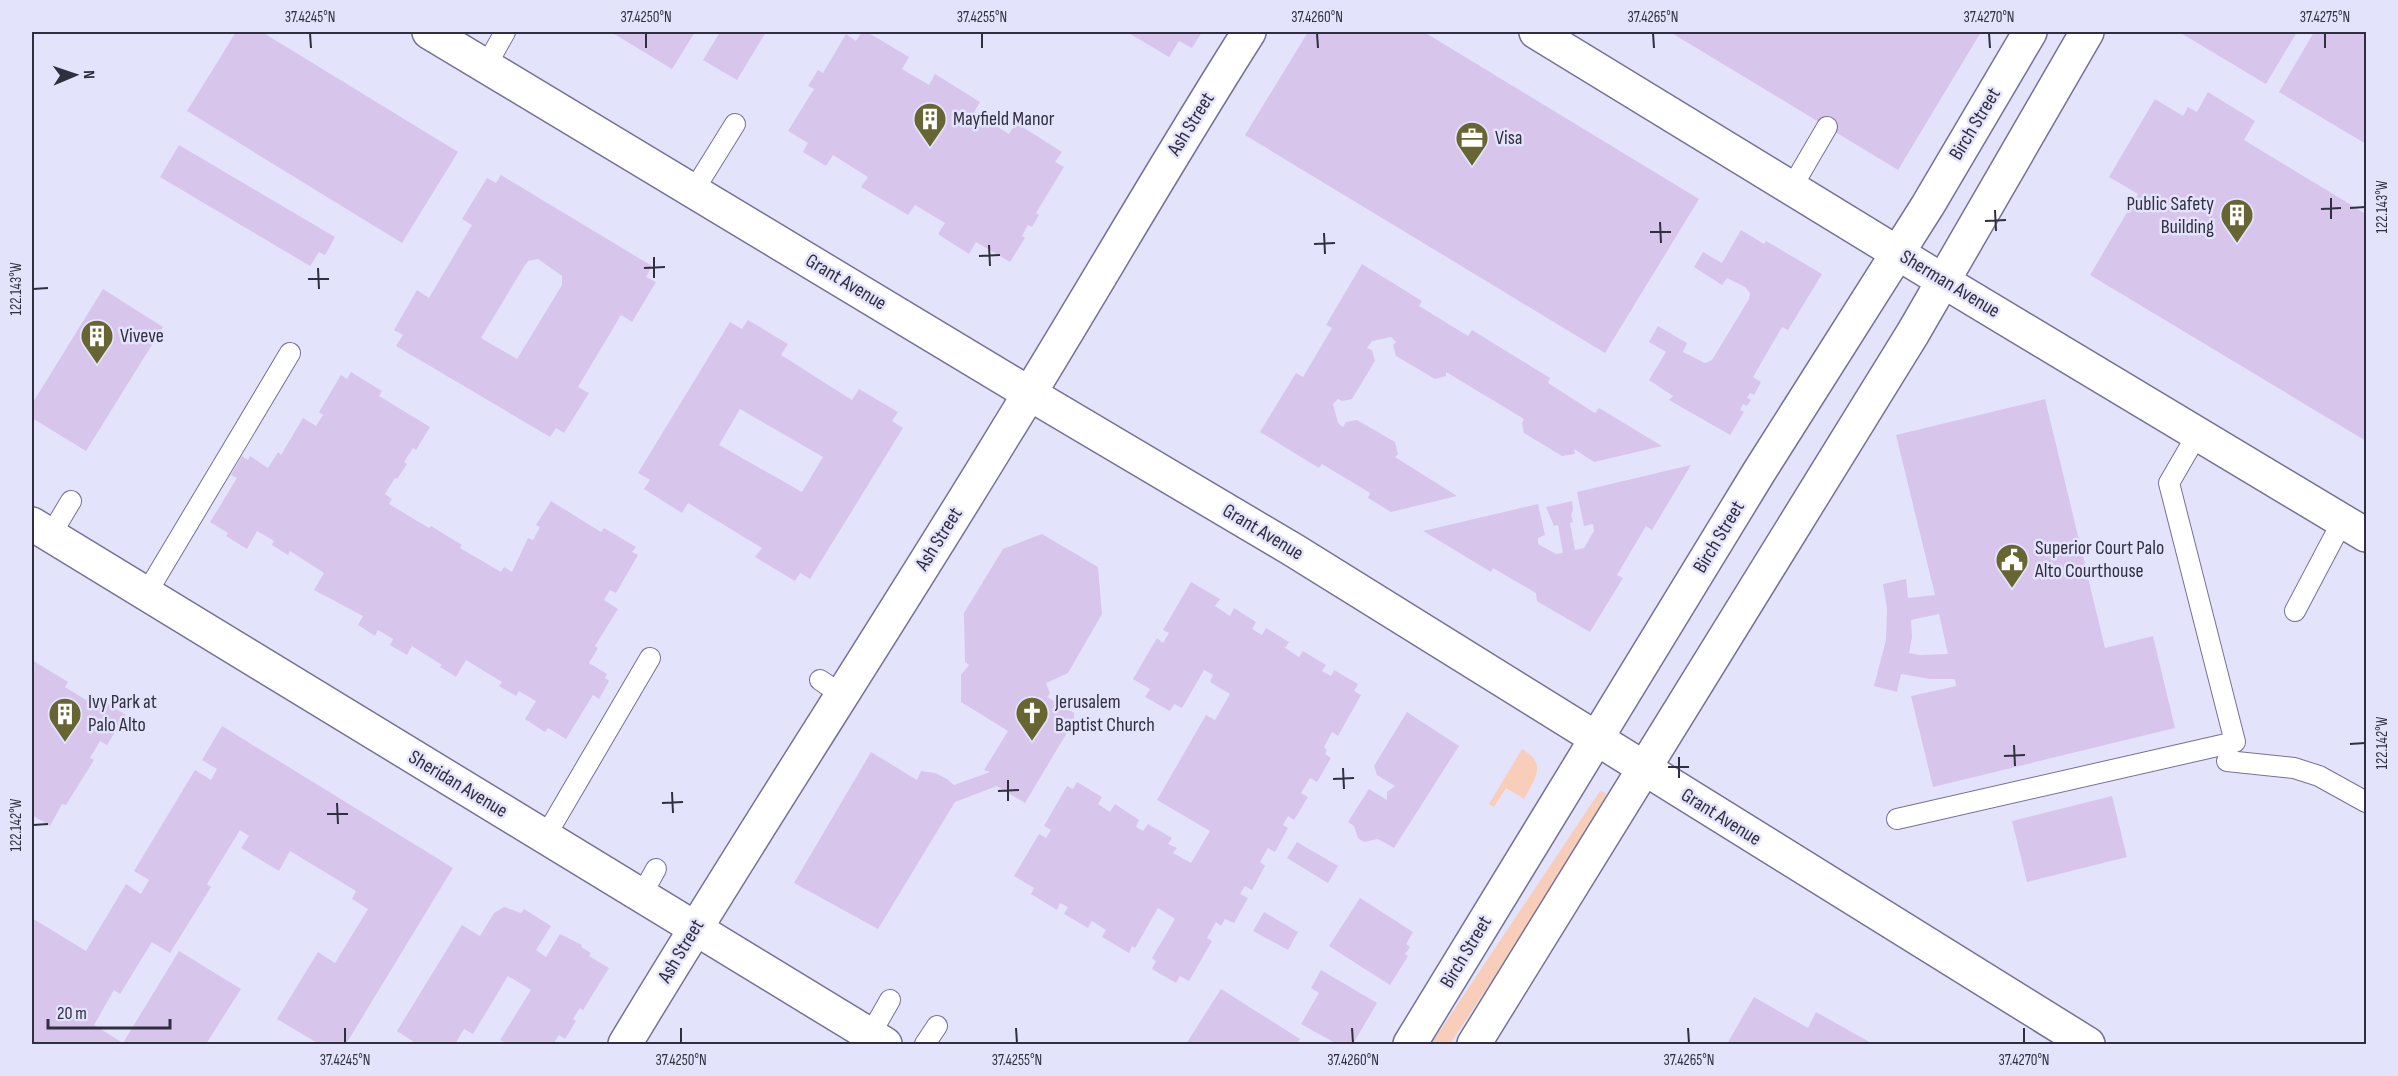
<svg xmlns="http://www.w3.org/2000/svg" width="2398" height="1076" font-family="'Sofia Sans Condensed',sans-serif">
<style>
.green{fill:#f8ceba}
.building{fill:#d8c5ec;fill-rule:evenodd}
.lines{fill:none;stroke-linecap:round;stroke-linejoin:round}
.service-casing{stroke:#747297;stroke-width:22}
.minor-casing{stroke:#747297;stroke-width:36}
.tertiary-casing{stroke:#747297;stroke-width:36}
.service{stroke:#fff;stroke-width:20}
.minor{stroke:#fff;stroke-width:33}
.tertiary{stroke:#fff;stroke-width:33}
.ticks{fill:none;stroke:#302f3f;stroke-width:2}
.labels{text-anchor:middle;dominant-baseline:central;stroke-width:5;stroke-linejoin:round;paint-order:stroke}
.poi-label{font-size:20px;fill:#302f3f;stroke:#e4e3fc;text-anchor:start}
.street-label{font-size:20px;fill:#302f3f;stroke:#e4e3fc}
.neatline{fill:none;stroke:#302f3f;stroke-width:2}
.ticks-label{font-size:15px;text-anchor:middle;fill:#302f3f}
</style>
<rect width="100%" height="100%" fill="#e4e3fc"/>
<!-- green -->
<g class="green">
<path d="M 1522,749 C 1548,764 1535,778 1524,799 L 1506,788 L 1494,807 L 1489,804 Z"/>
<polygon points="1600,791 1606,793 1605,797 1553,888 1450,1044 1431,1044"/>
</g>
<!-- building -->
<g class="building">
<polygon points="236,32 262,32 458,152 402,243 187,111"/>
<polygon points="611,32 695,32 672,69"/>
<polygon points="720,32 766,32 737,80 703,60"/>
<polygon points="862,32 867,32 909,57 902,69 929,85 935,74 980,102 974,112 1009,134 1016,123 1062,152 1055,162 1064,167 1036,213 1039,215 1032,227 1028,225 1022,236 1025,238 1010,262 976,242 969,254 938,234 945,223 915,205 908,215 861,187 868,177 833,155 826,166 803,152 808,143 788,131 814,89 808,86 818,70 823,73 846,34 856,41"/>
<polygon points="1127,32 1202,32 1192,48 1179,41 1169,57"/>
<polygon points="1308,32 1424,32 1699,199 1605,353 1245,135"/>
<polygon points="1670,32 1981,32 1898,170"/>
<polygon points="2179,32 2297,32 2266,84"/>
<polygon points="2314,32 2366,32 2366,144 2279,92"/>
<polygon points="2208,92 2255,121 2244,140 2366,214 2366,441 2090,275 2138,194 2109,177 2155,99 2183,116 2188,107 2197,112"/>
<polygon points="179,145 335,237 325,255 319,252 310,266 160,177"/>
<path d="M 501,175 L 652,266 L 646,277 L 656,282 L 632,322 L 621,315 L 578,387 L 589,393 L 564,433 L 556,428 L 550,437 L 396,346 L 403,335 L 394,330 L 417,290 L 429,298 L 472,225 L 462,219 L 487,178 L 496,183 ZM 538,259 L 562,276 L 562,285 L 517,359 L 481,338 L 525,265 L 528,261 Z"/>
<polygon points="1741,230 1764,244 1766,241 1822,274 1788,330 1782,327 1753,377 1761,382 1754,395 1750,393 1747,398 1751,400 1747,406 1743,404 1740,410 1744,412 1730,435 1669,400 1673,396 1649,380 1666,352 1649,342 1658,326 1687,343 1683,352 1705,363 1712,360 1749,299 1750,293 1745,287 1727,278 1722,285 1694,267 1703,252 1722,263"/>
<polygon points="1362,264 1422,301 1419,306 1468,336 1472,330 1550,378 1548,383 1595,413 1599,408 1662,446 1594,462 1574,449 1575,454 1562,456 1524,433 1522,423 1524,419 1446,372 1446,376 1435,379 1396,356 1393,345 1396,342 1391,337 1372,341 1367,348 1372,350 1375,361 1352,399 1342,401 1338,399 1333,404 1338,423 1343,427 1346,422 1357,420 1395,442 1398,454 1395,457 1457,496 1391,512 1368,498 1370,493 1322,464 1319,468 1260,432 1296,373 1303,377 1332,328 1326,325"/>
<polygon points="103,289 163,327 86,451 32,418 32,404"/>
<path d="M 748,320 L 788,344 L 781,355 L 852,400 L 859,389 L 898,412 L 892,421 L 903,428 L 810,579 L 800,573 L 795,581 L 755,557 L 762,548 L 688,503 L 682,513 L 644,489 L 650,480 L 638,473 L 730,322 L 742,329 ZM 740,409 L 823,457 L 802,492 L 719,445 Z"/>
<polygon points="351,372 382,391 379,396 430,427 416,450 413,448 404,462 407,464 397,479 395,478 385,494 392,499 389,504 429,528 431,526 462,545 460,548 501,572 504,567 512,572 528,538 533,540 540,527 536,525 551,501 601,532 604,528 636,547 632,552 638,555 616,593 610,590 604,600 618,609 595,646 598,648 589,663 607,674 605,678 609,681 599,699 593,695 566,739 548,728 545,732 525,719 536,701 519,691 516,696 499,686 502,682 466,660 456,677 440,667 442,665 412,646 407,655 390,645 393,639 378,630 375,636 358,625 363,616 314,590 324,573 290,551 288,555 272,545 274,541 257,531 247,549 226,536 228,533 210,522 237,478 231,475 242,456 248,460 250,456 268,468 278,452 281,455 303,418 316,426 323,415 319,412 341,375 347,379"/>
<path d="M 2045,399 L 2105,648 L 2153,636 L 2175,728 L 1933,787 L 1911,696 L 1956,686 L 1955,679 L 1930,679 L 1901,674 L 1897,692 L 1874,686 L 1886,640 L 1887,609 L 1883,584 L 1906,579 L 1908,598 L 1935,595 L 1896,435 ZM 1939,614 L 1948,654 L 1920,655 L 1909,653 L 1912,637 L 1911,620 Z"/>
<polygon points="1691,465 1652,530 1646,526 1617,575 1623,578 1590,632 1540,603 1537,601 1536,593 1493,568 1491,572 1423,531 1538,504 1545,535 1538,538 1538,544 1556,554 1563,553 1558,525 1554,526 1546,507 1572,501 1573,510 1571,515 1573,522 1570,523 1575,550 1584,548 1594,531 1593,524 1584,526 1577,492"/>
<polygon points="1042,534 1098,567 1102,614 1068,673 1046,683 1050,693 1047,697 1074,713 1074,721 1025,803 997,786 955,802 878,929 794,883 871,752 917,780 921,771 935,773 947,779 954,785 990,772 984,770 1008,731 961,702 961,675 969,665 965,662 964,613 1003,549"/>
<polygon points="1191,582 1220,599 1215,606 1230,616 1234,608 1256,622 1252,629 1262,635 1266,628 1289,642 1285,648 1299,657 1303,651 1326,665 1322,671 1331,676 1334,670 1358,684 1354,691 1361,695 1338,736 1332,732 1324,747 1327,750 1325,754 1331,758 1317,782 1310,778 1301,793 1308,797 1294,820 1288,816 1283,825 1288,828 1275,852 1268,848 1260,862 1265,866 1252,890 1245,886 1240,894 1248,898 1234,923 1225,919 1221,926 1216,922 1207,938 1212,941 1189,981 1180,976 1176,983 1152,969 1156,961 1152,958 1175,919 1158,908 1135,948 1132,946 1129,953 1102,937 1106,930 1092,921 1088,928 1064,914 1068,907 1060,903 1057,910 1031,894 1034,888 1014,876 1039,834 1046,838 1051,830 1044,826 1067,786 1073,789 1077,782 1102,797 1098,804 1110,812 1115,804 1139,820 1136,827 1143,831 1148,824 1172,838 1168,844 1177,848 1173,853 1191,863 1210,831 1157,800 1206,715 1215,720 1230,694 1210,682 1213,675 1204,670 1182,708 1174,704 1170,711 1145,697 1150,689 1133,679 1157,638 1163,643 1169,633 1163,630"/>
<polygon points="32,660 68,682 65,687 91,703 95,696 126,715 107,745 100,741 90,758 94,760 66,805 62,804 50,826 32,815"/>
<polygon points="1407,712 1459,746 1394,848 1378,839 1364,842 1358,838 1354,826 1348,822 1369,789 1387,800 1387,792 1395,786 1377,775 1374,766"/>
<polygon points="222,726 453,868 346,1044 319,1044 277,1019 318,952 335,963 368,909 352,899 356,891 290,851 279,871 241,848 249,836 240,830 207,884 211,887 170,953 152,942 120,994 114,990 94,1025 123,1043 179,951 241,989 206,1044 32,1044 32,918 86,951 126,884 141,894 149,880 134,871 195,770 211,780 217,769 202,760"/>
<polygon points="2112,796 2127,857 2027,882 2012,821"/>
<polygon points="1297,842 1338,866 1328,883 1287,858"/>
<polygon points="1360,898 1413,932 1406,944 1410,947 1405,954 1408,956 1390,985 1329,946"/>
<polygon points="504,907 521,913 524,909 551,926 536,950 546,957 560,934 582,945 581,947 591,953 589,956 609,968 583,1010 580,1008 573,1019 576,1021 565,1039 559,1035 553,1044 508,1044 500,1040 531,990 508,976 473,1034 464,1029 455,1044 417,1044 397,1031 462,925 480,936 494,913"/>
<polygon points="1264,912 1298,932 1288,950 1253,931"/>
<polygon points="1321,970 1377,1003 1353,1044 1337,1044 1301,1024 1319,993 1311,988"/>
<polygon points="1221,989 1300,1039 1296,1044 1186,1044"/>
<polygon points="1754,997 1808,1028 1816,1012 1873,1044 1727,1044"/>
</g>
<g class="lines">
<!-- service casing -->
<g class="service-casing">
<g id="service">
<polyline points="486,66 505,32"/>
<polyline points="1792,187 1827,127"/>
<polyline points="694,190 735,124"/>
<polyline points="50,536 71,501"/>
<polyline points="146,594 290,353"/>
<polyline points="2295,611 2343,520"/>
<polyline points="820,680 842,695"/>
<polyline points="2227,761 2294,768 2319,776 2366,802"/>
<polyline points="1897,819 2235,742 2169,483 2198,433"/>
<polyline points="545,837 650,658"/>
<polyline points="641,896 656,869"/>
<polyline points="870,1035 890,1000"/>
<polyline points="925,1044 937,1026"/>
</g>
</g>
<!-- minor casing -->
<g class="minor-casing">
<g id="minor">
<polyline points="429,32 1030,394 1295,551 2088,1044"/>
<polyline points="1536,32 1958,290 2366,535"/>
<polyline points="32,524 885,1044"/>
<path d="M 625,1044 C 748,839 880,639 1004,435 C 1087,301 1165,164 1249,32"/>
</g>
</g>
<!-- tertiary casing -->
<g class="tertiary-casing">
<g id="tertiary">
<polyline points="1410,1044 1759,472 1928,205 2030,32"/>
<polyline points="1474,1044 1913,333 2087,32"/>
</g>
</g>
<!-- service -->
<use href="#service" class="service"/>
<!-- minor -->
<use href="#minor" class="minor"/>
<!-- tertiary -->
<use href="#tertiary" class="tertiary"/>
</g>
<!-- ticks -->
<path class="ticks" d="M 310,33 L 311,48M 646,33 L 646,48M 982,33 L 982,48M 1317,33 L 1318,48M 1653,33 L 1654,48M 1989,33 L 1990,48M 2325,33 L 2325,48M 2331,198 L 2331,219M 2350,208 L 2365,207M 2321,209 L 2341,208M 1995,210 L 1996,231M 1985,221 L 2006,220M 1660,222 L 1661,243M 1650,232 L 1671,232M 1324,233 L 1325,254M 1314,244 L 1335,243M 989,245 L 990,266M 979,256 L 1000,255M 654,257 L 654,278M 318,268 L 319,289M 644,268 L 665,267M 308,279 L 329,279M 33,289 L 48,288M 2350,744 L 2365,743M 2014,745 L 2015,766M 2004,756 L 2025,755M 1679,757 L 1679,778M 1668,767 L 1689,767M 1343,768 L 1344,789M 1333,779 L 1354,778M 1008,780 L 1008,801M 998,791 L 1019,790M 672,792 L 673,813M 337,803 L 338,824M 662,803 L 683,802M 327,814 L 348,814M 33,825 L 48,824M 345,1028 L 345,1043M 681,1028 L 681,1043M 1016,1028 L 1017,1043M 1352,1028 L 1353,1043M 1688,1028 L 1689,1043M 2024,1028 L 2024,1043"/>
<!-- icons -->
<defs>
<g id="building-pin" transform="scale(1.725)"><path d="M0 17L-7.5 6A9.5 9.5 0 1 1 7.5 6Z" fill="#676532" stroke="#e4e3fc"/><path d="M-4-6H4V6H1V3H-1V6H-4ZM-2.5-4.3h1.7v1.8h-1.7ZM.8-4.3h1.7v1.8H.8ZM-2.5-1h1.7V.8h-1.7ZM.8-1h1.7V.8H.8Z" fill="#fff"/></g>
<g id="office-pin" transform="scale(1.725)"><path d="M0 17L-7.5 6A9.5 9.5 0 1 1 7.5 6Z" fill="#676532" stroke="#e4e3fc"/><path d="M-6-3h4V-5.5h4V-3h4V5H-6ZM-1-4.5V-3h2v-1.5ZM-6 0V1H6V0Z" fill="#fff"/></g>
<g id="civic-pin" transform="scale(1.725)"><path d="M0 17L-7.5 6A9.5 9.5 0 1 1 7.5 6Z" fill="#676532" stroke="#e4e3fc"/><path d="M-.6-6.5H3V-4.5H.6V-3L4-1V1h2V6H-6V1h2V-1L-.6-3ZM-1.2 2.5V6h2.4V2.5Z" fill="#fff"/></g>
<g id="church-pin" transform="scale(1.725)"><path d="M0 17L-7.5 6A9.5 9.5 0 1 1 7.5 6Z" fill="#676532" stroke="#e4e3fc"/><path d="M-1.2-6h2.4v3.5h3.3v2.4h-3.3V6h-2.4V-.1h-3.3v-2.4h3.3Z" fill="#fff"/></g>
</defs>
<g fill-rule="evenodd">
<use href="#building-pin" x="930" y="119"/>
<use href="#office-pin" x="1472" y="138"/>
<use href="#building-pin" x="2237" y="215"/>
<use href="#building-pin" x="97" y="336"/>
<use href="#civic-pin" x="2012" y="560"/>
<use href="#church-pin" x="1032" y="713"/>
<use href="#building-pin" x="65" y="714"/>
</g>
<g class="labels">
<!-- poi labels -->
<g class="poi-label">
<text x="953" y="119">Mayfield Manor</text>
<text x="1495" y="138">Visa</text>
<text x="2214" y="204" text-anchor="end">Public Safety<tspan x="2214" dy="23">Building</tspan></text>
<text x="120" y="336">Viveve</text>
<text x="2035" y="548">Superior Court Palo<tspan x="2035" dy="23">Alto Courthouse</tspan></text>
<text x="88" y="702">Ivy Park at<tspan x="88" dy="23">Palo Alto</tspan></text>
<text x="1055" y="702">Jerusalem<tspan x="1055" dy="23">Baptist Church</tspan></text>
</g>
<!-- street labels -->
<g class="street-label">
<text transform="translate(1191 124) rotate(-58)">Ash Street</text>
<text transform="translate(1975 124) rotate(-59)">Birch Street</text>
<text transform="translate(846 282) rotate(31)">Grant Avenue</text>
<text transform="translate(1950 284) rotate(31)">Sherman Avenue</text>
<text transform="translate(1263 532) rotate(31)">Grant Avenue</text>
<text transform="translate(1719 537) rotate(-59)">Birch Street</text>
<text transform="translate(939 539) rotate(-58)">Ash Street</text>
<text transform="translate(458 784) rotate(31)">Sheridan Avenue</text>
<text transform="translate(1721 817) rotate(32)">Grant Avenue</text>
<text transform="translate(681 951) rotate(-59)">Ash Street</text>
<text transform="translate(1466 952) rotate(-59)">Birch Street</text>
</g>
</g>
<!-- border -->
<rect width="2398" height="1076" fill="none" stroke="#e4e3fc" stroke-width="66"/>
<!-- north arrow -->
<g transform="translate(75 75) rotate(88)" stroke="#e4e3fc" stroke-width="4.5" paint-order="stroke">
<path d="M0-4.5L10 22L0 15L-10 22Z" fill="#302f3f"/>
<text y="-9" font-size="16" font-weight="bold" text-anchor="middle" fill="#302f3f">N</text>
</g>
<!-- scale -->
<path d="M48 1019v9h122v-9" fill="none" stroke="#302f3f" stroke-width="3"/>
<text x="57" y="1019" font-size="18" fill="#302f3f" stroke="#e4e3fc" stroke-width="4.5" paint-order="stroke">20 m</text>
<rect x="33" y="33" width="2332" height="1010" class="neatline"/>
<g class="ticks-label">
<text x="310" y="22">37.4245°N</text>
<text x="646" y="22">37.4250°N</text>
<text x="982" y="22">37.4255°N</text>
<text x="1317" y="22">37.4260°N</text>
<text x="1653" y="22">37.4265°N</text>
<text x="1989" y="22">37.4270°N</text>
<text x="2325" y="22">37.4275°N</text>
<text transform="translate(2382 207) rotate(-90)" y="5">122.143°W</text>
<text transform="translate(16 289) rotate(-90)" y="5">122.143°W</text>
<text transform="translate(2382 743) rotate(-90)" y="5">122.142°W</text>
<text transform="translate(16 825) rotate(-90)" y="5">122.142°W</text>
<text x="345" y="1065">37.4245°N</text>
<text x="681" y="1065">37.4250°N</text>
<text x="1017" y="1065">37.4255°N</text>
<text x="1353" y="1065">37.4260°N</text>
<text x="1689" y="1065">37.4265°N</text>
<text x="2024" y="1065">37.4270°N</text>
</g>
</svg>
